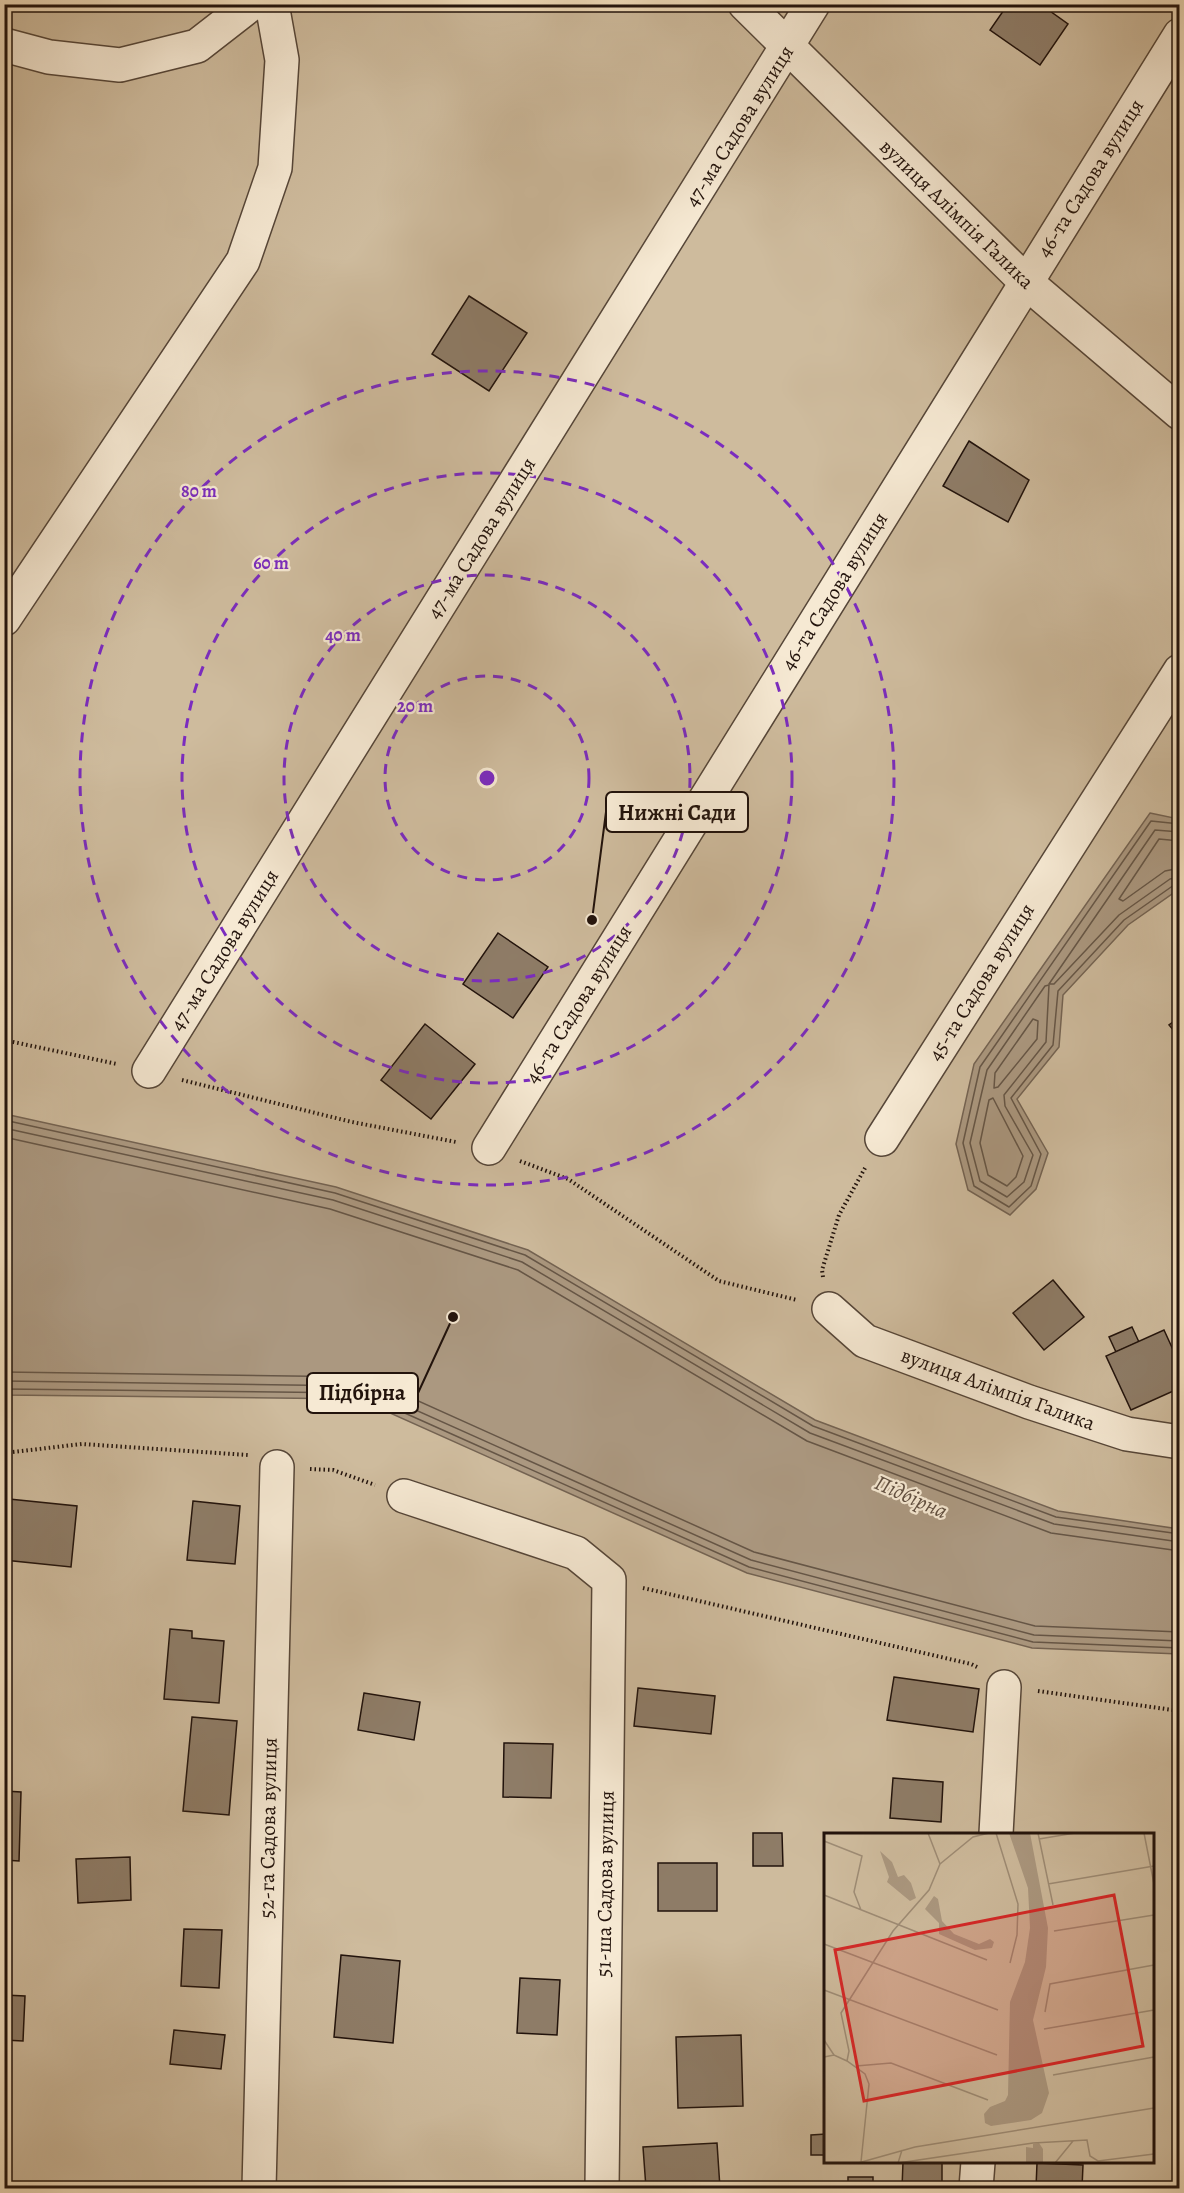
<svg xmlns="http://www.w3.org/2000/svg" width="1184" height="2193" font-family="Alegreya,serif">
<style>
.green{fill:#cebb9d;stroke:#786754;stroke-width:1.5;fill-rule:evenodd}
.water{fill:#ab9880;stroke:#746352;stroke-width:1.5}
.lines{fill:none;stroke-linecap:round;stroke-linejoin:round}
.shore{stroke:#665646;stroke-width:1.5}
.building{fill:#8e7c67;stroke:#22130c;stroke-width:1.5}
.minor-casing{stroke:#564638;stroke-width:36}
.path{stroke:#22130c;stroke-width:4;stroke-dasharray:1.5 3;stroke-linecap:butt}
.minor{stroke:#f6e9d3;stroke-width:33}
.ring{fill:none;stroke:#7b2cbf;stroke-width:3;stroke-dasharray:10 8}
.labels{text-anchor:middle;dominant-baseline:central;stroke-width:4.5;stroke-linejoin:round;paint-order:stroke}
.street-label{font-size:21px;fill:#22130c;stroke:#f6e9d3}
.water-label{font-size:22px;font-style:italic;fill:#604f40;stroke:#f6e9d3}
.inset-road{fill:none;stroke:#9e8c75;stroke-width:1.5}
.view{fill:#d62828;fill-opacity:0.15;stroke:#d62828;stroke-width:3}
.inset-edge{fill:none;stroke:#22130c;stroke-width:3}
.centre{fill:#7b2cbf;stroke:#f6e9d3;stroke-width:3}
.ring-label{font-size:18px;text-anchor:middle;font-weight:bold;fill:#7b2cbf;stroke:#f6e9d3;stroke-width:4.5;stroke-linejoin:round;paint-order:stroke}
.leader{fill:none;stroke:#22130c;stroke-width:2}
.callout-dot{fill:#22130c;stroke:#f6e9d3;stroke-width:2}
.callout{fill:#f6e9d3;stroke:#22130c;stroke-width:2}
.callout-label{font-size:22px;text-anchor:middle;font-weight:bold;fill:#22130c}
</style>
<rect width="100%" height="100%" fill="#f1ddbb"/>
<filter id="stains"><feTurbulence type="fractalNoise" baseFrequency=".00333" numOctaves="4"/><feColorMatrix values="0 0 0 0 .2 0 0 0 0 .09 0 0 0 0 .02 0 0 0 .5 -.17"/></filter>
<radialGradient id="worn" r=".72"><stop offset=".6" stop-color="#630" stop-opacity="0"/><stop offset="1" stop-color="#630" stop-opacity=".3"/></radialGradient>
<!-- green -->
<path class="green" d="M 5,5 L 1179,5 L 1179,2188 L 5,2188 ZM 826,1834 L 1152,1834 L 1152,2162 L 826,2162 Z"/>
<!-- water -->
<g class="water">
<polygon points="1150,813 1179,819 1179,889 1128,925 1063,995 1059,1047 1017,1099 1048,1153 1036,1189 1010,1215 968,1190 956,1144 974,1064"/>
<polygon points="5,1114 336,1187 528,1250 815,1420 1058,1511 1179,1529 1179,1654 1032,1648 747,1573 359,1399 5,1395"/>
</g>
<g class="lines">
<!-- shore -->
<g class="shore">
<polyline points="1180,824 1151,821 980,1067 963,1143 974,1186 1009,1207 1031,1186 1041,1154 1011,1098 1053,1045 1058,991 1124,920 1174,885 1180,884"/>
<polyline points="1180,832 1155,830 1049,984 1054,984 1119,915 1170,879 1180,877"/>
<polyline points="1180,841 1159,839 1119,899 1123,901 1165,871 1180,868"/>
<polygon points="1049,985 1046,1042 1004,1095 1005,1106 1033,1155 1024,1182 1007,1197 980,1181 970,1143 987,1070 1045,986"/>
<polygon points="1033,1019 1038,1021 1037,1039 998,1087 994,1088 995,1073"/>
<polygon points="993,1098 1023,1156 1016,1177 1007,1186 988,1175 980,1143 989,1100"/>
<polyline points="4,1120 335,1193 525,1255 813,1426 1056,1517 1180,1534"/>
<polyline points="4,1128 333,1200 522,1262 810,1433 1054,1524 1180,1542"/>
<polyline points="4,1137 330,1209 518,1270 807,1441 1051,1533 1180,1551"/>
<polyline points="4,1372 365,1377 754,1552 1035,1626 1180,1632"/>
<polyline points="4,1381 362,1386 751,1560 1034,1635 1180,1641"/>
<polyline points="4,1389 360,1393 749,1567 1033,1642 1180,1648"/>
</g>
</g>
<!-- building -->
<g class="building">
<polygon points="1008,4 1040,4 1068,24 1040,65 990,30"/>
<polygon points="469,296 527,333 489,391 432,354"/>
<polygon points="969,441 1029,480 1008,522 943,486"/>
<polygon points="498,933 548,967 513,1018 463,984"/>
<polygon points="1180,1017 1180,1038 1169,1025"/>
<polygon points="425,1024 475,1064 431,1119 381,1080"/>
<polygon points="1053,1280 1084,1317 1044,1350 1013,1313"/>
<polygon points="1132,1327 1139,1342 1116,1352 1109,1337"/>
<polygon points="1164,1330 1180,1365 1180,1388 1131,1410 1106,1356"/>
<polygon points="9,1499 77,1506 71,1567 4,1560"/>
<polygon points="193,1501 240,1506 235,1564 187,1560"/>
<polygon points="170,1629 192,1631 192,1638 224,1641 219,1703 164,1699"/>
<polygon points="894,1677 979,1689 973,1732 887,1720"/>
<polygon points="638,1688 715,1696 711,1734 634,1726"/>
<polygon points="364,1693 420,1702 414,1740 358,1730"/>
<rect x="4" y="1714" width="3" height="51"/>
<polygon points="192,1717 237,1721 229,1815 183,1811"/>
<polygon points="504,1743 553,1744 551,1798 503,1797"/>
<polygon points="893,1778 943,1782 941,1822 890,1818"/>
<polygon points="4,1791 21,1792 19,1861 4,1860"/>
<polygon points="753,1833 782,1833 783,1866 753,1866"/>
<polygon points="130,1857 131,1900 78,1903 76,1859"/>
<rect x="658" y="1863" width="59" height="48"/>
<polygon points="184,1929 222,1930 219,1988 181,1986"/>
<polygon points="341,1955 400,1961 393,2043 334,2037"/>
<polygon points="520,1978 560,1980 557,2035 517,2033"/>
<polygon points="4,1995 25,1996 23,2041 4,2040"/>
<polygon points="174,2030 225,2035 221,2069 170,2064"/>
<polygon points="741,2035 743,2106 678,2108 676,2037"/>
<polygon points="826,2134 826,2155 811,2155 811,2135"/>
<polygon points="717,2143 720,2188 646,2188 643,2147"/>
<polygon points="903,2162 942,2162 942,2188 902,2188"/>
<polygon points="1037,2163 1083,2165 1082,2188 1036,2188"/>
<rect x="848" y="2177" width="25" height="11"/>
</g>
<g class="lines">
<!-- minor casing -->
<g class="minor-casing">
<g id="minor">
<polyline points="745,4 1026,282 1180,413"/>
<polyline points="4,45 49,57 120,65 197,46 251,4"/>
<polyline points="4,619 243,261 275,168 282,60 272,4"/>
<polyline points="149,1071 813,4"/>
<polyline points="882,1139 1180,671"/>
<polyline points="489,1148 1180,35"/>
<polyline points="829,1309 865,1341 1029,1402 1127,1434 1180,1442"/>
<polyline points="404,1496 576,1553 609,1580 602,2188"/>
<polyline points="996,1834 1004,1687"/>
<polyline points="259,2188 277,1467"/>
<polyline points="976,2188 978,2162"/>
</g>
</g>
<!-- path -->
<g class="path">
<polyline points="4,1040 117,1064"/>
<polyline points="182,1080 352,1122 456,1142"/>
<polyline points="520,1161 568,1179 719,1281 797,1300"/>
<polyline points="823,1277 822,1270 839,1215 865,1168"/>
<polyline points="4,1453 82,1444 248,1455"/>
<polyline points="310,1469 333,1470 375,1485"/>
<polyline points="643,1588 971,1664 977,1667"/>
<polyline points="1038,1691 1180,1711"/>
</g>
<!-- minor -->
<use href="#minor" class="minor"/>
</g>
<!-- distance rings -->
<g class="ring">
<circle cx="487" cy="778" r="102"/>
<circle cx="487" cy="778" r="203"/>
<circle cx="487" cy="778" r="305"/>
<circle cx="487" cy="778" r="407"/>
</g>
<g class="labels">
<!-- street labels -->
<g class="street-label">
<text transform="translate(739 126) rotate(-58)">47-ма Садова вулиця</text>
<text transform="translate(1090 178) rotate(-58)">46-та Садова вулиця</text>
<text transform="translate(957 214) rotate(44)">вулиця Алімпія Галика</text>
<text transform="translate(481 538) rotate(-58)">47-ма Садова вулиця</text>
<text transform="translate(834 591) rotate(-58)">46-та Садова вулиця</text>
<text transform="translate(224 950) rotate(-58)">47-ма Садова вулиця</text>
<text transform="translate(981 982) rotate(-58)">45-та Садова вулиця</text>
<text transform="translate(578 1004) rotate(-58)">46-та Садова вулиця</text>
<text transform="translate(998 1389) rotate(20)">вулиця Алімпія Галика</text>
<text transform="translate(268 1828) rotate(-89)">52-га Садова вулиця</text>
<text transform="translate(605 1884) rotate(-89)">51-ша Садова вулиця</text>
</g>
<!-- water labels -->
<g class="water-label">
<text transform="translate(911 1497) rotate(24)">Підбірна</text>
</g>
</g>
<!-- overview -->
<g transform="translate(824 1833)">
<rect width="330" height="330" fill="#f1ddbb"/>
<path d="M 0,0 L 330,0 L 330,330 L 0,330 Z" fill="#cebb9d"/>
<path d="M 185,0 L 206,0 L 224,95 L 222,134 L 209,187 L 225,260 L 218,280 L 207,287 L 167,293 L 161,290 L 160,281 L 166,274 L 181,268 L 184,262 L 186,169 L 201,129 L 206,95 L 204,55 ZM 56,18 L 68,29 L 74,44 L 80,42 L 87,50 L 92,65 L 86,68 L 63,49 L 65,44 ZM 110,63 L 114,66 L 118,88 L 130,101 L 155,111 L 166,106 L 170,109 L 168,115 L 151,117 L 115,101 L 115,90 L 101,76 ZM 215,310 L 219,316 L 219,330 L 202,330 L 202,314 L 209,315 L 209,311 Z" fill="#ab9880"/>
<path class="inset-road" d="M 172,0 L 194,71 L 193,102 L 186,130M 214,0 L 229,72M 320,0 L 330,51M 215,6 L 251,0M 0,8 L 38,23 L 30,59 L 37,77M 116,31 L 149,4 L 165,0M 224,51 L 330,33M 0,62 L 163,127M 230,98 L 330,82M 0,111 L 174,177M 0,157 L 173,222M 221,179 L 226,151 L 330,132M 220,196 L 330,177M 0,207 L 10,222M 0,224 L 10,222 L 23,228 L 41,241 L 45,251 L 37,329M 23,228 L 25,218 L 17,180 L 69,98 L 105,57 L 116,31 L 104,0M 32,233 L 67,230 L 164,267M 229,242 L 330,224M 78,317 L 74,330 L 209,310 L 263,307 L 266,323 L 274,328 L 330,321M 34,330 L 91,314 L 330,275M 231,330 L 249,308"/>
<path class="view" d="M 290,62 L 319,213 L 40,268 L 11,117 Z"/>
<rect width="330" height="330" class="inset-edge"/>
</g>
<circle cx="487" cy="778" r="9" class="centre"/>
<g class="ring-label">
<text x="199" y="497">80 m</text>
<text x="271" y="569">60 m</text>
<text x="343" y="641">40 m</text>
<text x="415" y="712">20 m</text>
</g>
<!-- callouts -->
<path class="leader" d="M592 920L606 812M453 1317L418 1393"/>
<g class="callout-dot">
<circle cx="592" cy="920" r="6"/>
<circle cx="453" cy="1317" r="6"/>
</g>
<g class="callout">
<rect x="606" y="792" width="142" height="40" rx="6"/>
<rect x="307" y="1373" width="111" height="40" rx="6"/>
</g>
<g class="callout-label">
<text x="677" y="820">Нижні Сади</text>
<text x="362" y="1400">Підбірна</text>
</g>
<!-- margin -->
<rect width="1184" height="2193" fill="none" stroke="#f1ddbb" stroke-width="24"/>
<rect x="6" y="6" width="1172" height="2181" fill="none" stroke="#22130c" stroke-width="3"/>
<rect x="12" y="12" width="1160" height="2169" fill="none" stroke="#22130c" stroke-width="1.5"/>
<rect width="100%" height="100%" filter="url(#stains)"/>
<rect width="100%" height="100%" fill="url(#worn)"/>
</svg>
